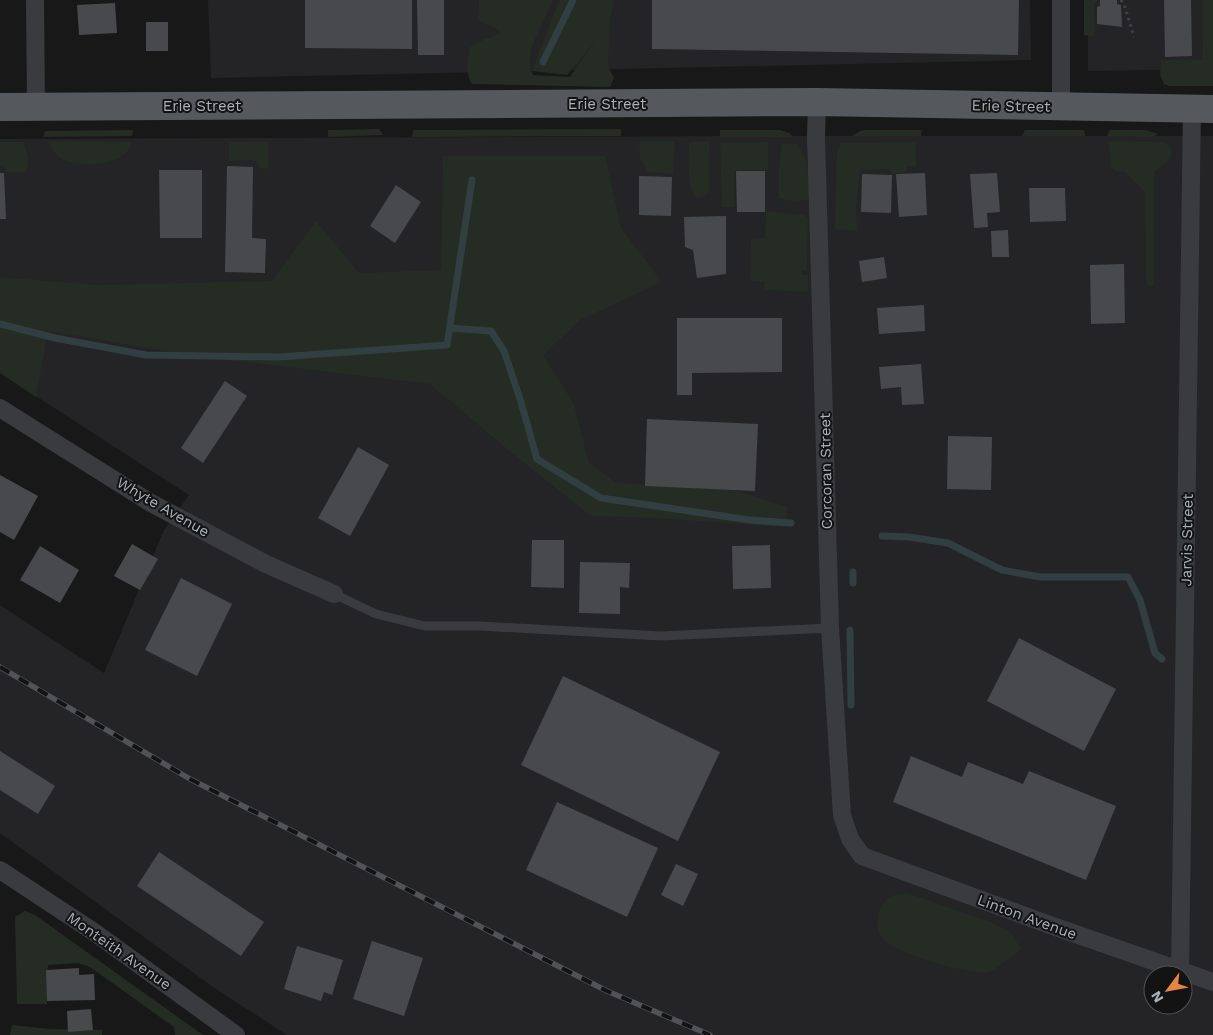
<svg xmlns="http://www.w3.org/2000/svg" width="1213" height="1035" font-family="'Work Sans',sans-serif">
<style>
.built{fill:#242426;fill-rule:evenodd}
.green{fill:#242c24}
.lines{fill:none;stroke-linecap:round;stroke-linejoin:round}
.stream{stroke:#313e42;stroke-width:7}
.building{fill:#47494c}
.path{stroke:#3f4245;stroke-width:3;stroke-dasharray:2.5 4;stroke-linecap:butt}
.service{stroke:#393b3e;stroke-width:9}
.minor{stroke:#393b3e;stroke-width:18}
.primary{stroke:#55595d;stroke-width:28}
.rail-casing{stroke:#505457;stroke-width:5.5}
.rail{stroke:#131314;stroke-width:4;stroke-dasharray:11;stroke-linecap:butt}
.labels{text-anchor:middle;dominant-baseline:central;stroke-width:4;stroke-linejoin:round;paint-order:stroke}
.street-label{font-size:15px;fill:#abb2b8;stroke:#131314}
</style>
<rect width="100%" height="100%" fill="#181819"/>
<!-- built -->
<g class="built">
<polygon points="208,0 1030,0 1031,60 211,78"/>
<polygon points="1088,0 1213,0 1213,69 1088,71"/>
<path d="M 731,136 L 1213,136 L 1213,1035 L 287,1035 L 213,987 L 0,833 L 0,605 L 104,673 L 164,530 L 189,495 L 0,373 L 0,139 ZM 1153,975 L 1183,975 L 1183,1005 L 1153,1005 Z"/>
</g>
<!-- green -->
<g class="green">
<path d="M 479,0 L 553,0 C 545,21 522,53 533,75 L 570,77 L 595,41 L 567,75 L 532,71 L 559,0 L 614,0 L 610,21 L 608,66 L 614,78 L 610,87 L 472,84 C 465,74 467,58 470,47 L 485,39 L 500,34 L 499,30 L 478,20 Z"/>
<polygon points="1084,0 1097,0 1097,2 1094,3 1095,37 1084,35"/>
<polygon points="1202,0 1213,0 1213,86 1169,86 1164,84 1160,75 1161,60 1203,60"/>
<polygon points="379,129 383,135 328,137 328,130"/>
<polygon points="621,129 621,136 412,137 413,130"/>
<polygon points="133,130 132,136 43,137 45,131"/>
<polygon points="720,130 780,130 789,133 794,137 720,137"/>
<polygon points="866,130 922,130 921,136 852,136 860,131"/>
<polygon points="1025,130 1084,130 1085,136 1022,136"/>
<polygon points="1110,130 1146,130 1158,134 1153,137 1107,136"/>
<path d="M 48,141 L 131,142 C 129,167 79,168 63,159 C 55,155 52,149 48,141 Z"/>
<polygon points="675,141 673,174 647,172 646,167 640,158 639,142"/>
<path d="M 709,141 L 710,191 L 705,196 L 696,198 C 686,188 689,156 689,142 Z"/>
<polygon points="1108,141 1160,142 1168,144 1172,151 1170,159 1154,172 1154,286 1148,286 1146,279 1145,192 1125,172 1116,171 1111,167"/>
<polygon points="0,142 23,142 28,157 27,172 6,172 3,166 0,166"/>
<polygon points="229,142 268,142 268,169 259,168 256,160 229,161"/>
<polygon points="768,142 768,170 734,170 734,207 722,207 720,143"/>
<polygon points="915,142 916,167 907,166 905,172 891,174 891,169 860,170 856,208 857,231 835,229 837,150 842,143"/>
<path d="M 782,143 L 797,144 C 809,158 809,180 809,199 L 795,202 L 779,198 L 779,170 Z"/>
<polygon points="443,156 605,156 621,228 662,282 580,320 543,355 574,404 589,463 616,483 730,489 788,507 785,527 655,518 591,516 513,454 430,384 195,356 48,331 36,397 0,373 0,277 98,285 272,281 316,221 359,273 441,270"/>
<polygon points="766,211 804,215 808,218 807,270 801,270 801,275 808,275 808,290 805,292 765,290 764,282 750,281 751,240 765,238"/>
<path d="M 907,893 L 991,922 L 1012,933 L 1021,950 C 1013,955 996,969 989,972 C 972,976 893,953 883,939 C 873,927 877,907 888,898 C 893,894 901,894 907,893 Z"/>
<polygon points="25,911 35,915 203,1035 175,1035 174,1027 90,967 78,963 48,965 47,1004 17,1004 15,917"/>
<polygon points="12,1025 50,1029 102,1030 102,1035 10,1035"/>
</g>
<g class="lines">
<!-- stream -->
<g class="stream">
<polyline points="543,62 573,0"/>
<polyline points="0,324 55,338 146,355 279,357 447,345 472,180"/>
<polyline points="450,328 491,331 504,351 521,402 537,459 601,498 750,520 791,523"/>
<polyline points="882,536 909,537 948,543 1002,570 1040,577 1128,577 1140,600 1155,653 1162,659"/>
<polyline points="853,583 853,572"/>
<polyline points="850,630 851,705"/>
</g>
</g>
<!-- building -->
<g class="building">
<polygon points="305,0 412,0 412,49 305,48"/>
<polygon points="417,0 444,0 444,55 418,55"/>
<polygon points="652,0 1019,0 1018,55 652,49"/>
<polygon points="1100,0 1117,0 1117,4 1121,5 1122,27 1097,24 1097,7 1100,6"/>
<polygon points="1164,0 1191,0 1192,56 1165,57"/>
<polygon points="115,3 117,33 79,35 77,5"/>
<rect x="146" y="22" width="22" height="29"/>
<polygon points="227,166 253,167 252,238 266,239 265,273 225,272"/>
<polygon points="159,170 202,170 202,238 160,238"/>
<polygon points="736,171 765,171 765,212 737,212"/>
<polygon points="0,173 4,173 6,219 0,219"/>
<polygon points="925,173 927,215 899,217 896,174"/>
<polygon points="997,173 1000,212 987,213 988,227 974,228 970,174"/>
<polygon points="862,174 892,175 891,213 861,212"/>
<polygon points="639,176 672,177 671,216 639,215"/>
<polygon points="396,185 421,202 395,243 370,226"/>
<polygon points="1029,188 1065,188 1066,221 1030,222"/>
<polygon points="726,216 726,274 697,278 693,250 685,247 684,217"/>
<polygon points="1008,230 1009,257 992,257 991,231"/>
<polygon points="884,257 887,278 862,282 859,261"/>
<polygon points="1124,264 1125,323 1091,324 1090,265"/>
<polygon points="924,305 925,331 879,334 877,308"/>
<polygon points="677,318 782,318 782,372 692,373 692,395 677,395"/>
<polygon points="921,364 924,404 902,405 901,387 881,389 879,367"/>
<polygon points="225,381 247,396 203,463 181,448"/>
<polygon points="647,419 758,424 755,491 645,486"/>
<polygon points="948,436 992,437 991,490 947,489"/>
<polygon points="358,447 389,465 350,536 318,518"/>
<polygon points="0,475 38,496 14,540 0,532"/>
<polygon points="532,540 564,540 564,588 531,587"/>
<polygon points="132,544 158,559 140,590 114,576"/>
<polygon points="770,545 771,588 733,589 732,546"/>
<polygon points="40,546 79,570 60,603 20,580"/>
<polygon points="580,562 630,563 629,588 620,587 620,614 579,613"/>
<polygon points="181,578 232,604 197,676 145,650"/>
<polygon points="1019,638 1116,689 1084,751 987,701"/>
<polygon points="563,676 720,752 678,841 521,765"/>
<polygon points="0,751 55,786 38,814 0,790"/>
<polygon points="911,756 962,777 968,762 1023,784 1029,771 1116,806 1086,880 893,802"/>
<polygon points="557,802 658,848 627,917 526,870"/>
<polygon points="159,852 264,922 241,956 137,886"/>
<polygon points="676,864 698,874 683,906 661,895"/>
<polygon points="372,941 423,958 404,1016 353,999"/>
<polygon points="297,946 343,960 332,995 324,992 321,1001 284,989"/>
<polygon points="79,968 79,975 94,974 95,1000 47,1001 46,970"/>
<polygon points="91,1009 93,1030 68,1032 67,1011"/>
</g>
<g class="lines">
<!-- path -->
<polyline class="path" points="1121,0 1125,7 1134,37"/>
<!-- service -->
<polyline class="service" points="334,594 376,614 425,626 479,626 661,636 830,628"/>
<!-- minor -->
<g class="minor">
<polyline points="35,0 36,106"/>
<polyline points="1061,0 1061,107"/>
<polyline points="817,102 816,137 830,628 842,815 850,839 862,856 1050,925 1213,982"/>
<polyline points="0,408 151,503 266,564 334,594"/>
<polyline points="0,870 94,932 236,1035"/>
<polyline points="1180,971 1192,109"/>
</g>
<!-- primary -->
<polyline class="primary" points="0,107 817,102 1213,109"/>
<!-- rail casing -->
<g class="rail-casing">
<polyline id="rail" points="0,667 190,779 607,991 710,1035"/>
</g>
<!-- rail -->
<use href="#rail" class="rail"/>
</g>
<g class="labels">
<!-- street labels -->
<g class="street-label">
<text x="607" y="104">Erie Street</text>
<text x="202" y="106">Erie Street</text>
<text transform="translate(1011 106) rotate(1)">Erie Street</text>
<text transform="translate(826 471) rotate(-91)">Corcoran Street</text>
<text transform="translate(163 507) rotate(30)">Whyte Avenue</text>
<text transform="translate(1187 540) rotate(-89)">Jarvis Street</text>
<text transform="translate(1027 917) rotate(20)">Linton Avenue</text>
<text transform="translate(119 951) rotate(35)">Monteith Avenue</text>
</g>
</g>
<!-- north arrow -->
<g transform="translate(1168 990) rotate(238)"><circle r="24" fill="#131314" stroke="#505356"/>
<path d="M0-4L9 19L0 12L-9 19Z" fill="#e68543"/>
<text y="-8" font-size="14" font-weight="bold" text-anchor="middle" fill="#abb2b8">N</text>
</g>
</svg>
